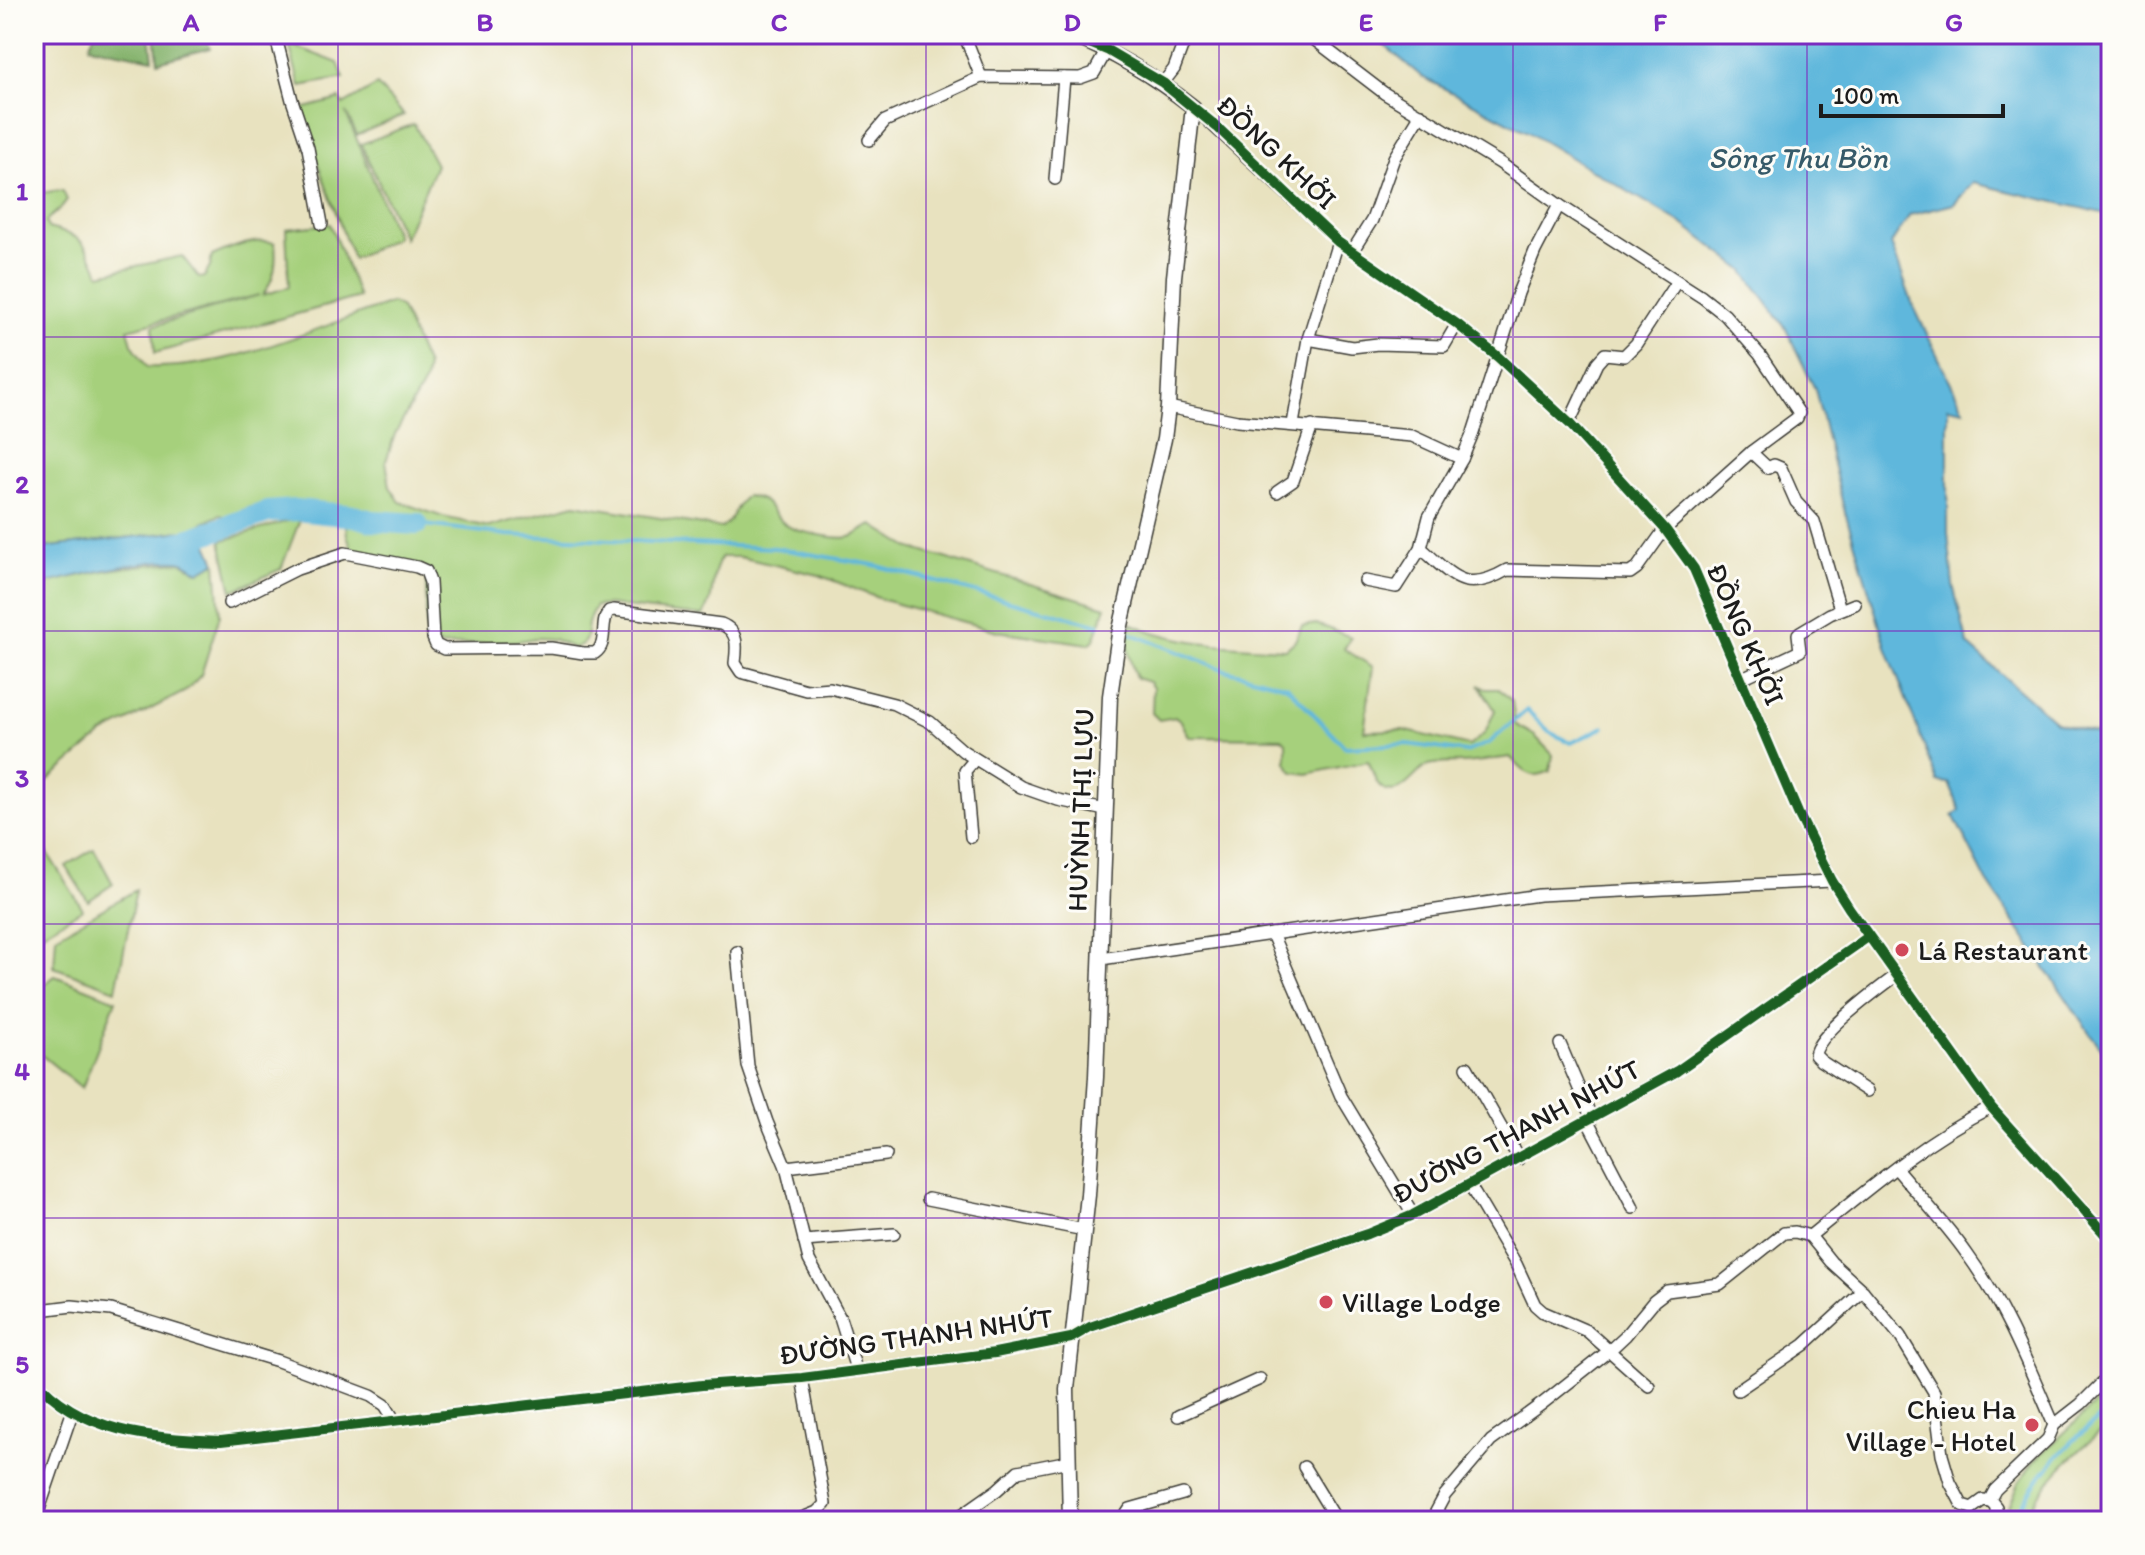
<svg xmlns="http://www.w3.org/2000/svg" width="2145" height="1555" font-family="Itim,sans-serif">
<style>
.green{fill:#a6d07c;stroke:#61764c;stroke-width:2}
.forest{fill:#84b26c;stroke:#506744;stroke-width:2}
.water{fill:#5eb7dc;stroke:#3d6a7c;stroke-width:2}
.lines{fill:none;stroke-linecap:round;stroke-linejoin:round}
.stream{stroke:#5eb7dc;stroke-width:4}
.river{stroke:#5eb7dc;stroke-width:22}
.minor-casing{stroke:#3b3a34;stroke-width:14}
.tertiary-casing{stroke:#3b3a34;stroke-width:17}
.minor{stroke:#fff;stroke-width:11}
.tertiary{stroke:#fff;stroke-width:14}
.cycleway-casing{stroke:#fdfcf7;stroke-width:15}
.cycleway{stroke:#1b5e20;stroke-width:10}
.grid{fill:none;stroke:#7b2cbf;stroke-width:2;stroke-opacity:0.55}
.poi-dot{fill:#d1495b;stroke:#fdfcf7;stroke-width:3}
.labels{text-anchor:middle;dominant-baseline:central;stroke-width:6;stroke-linejoin:round;paint-order:stroke}
.street-label{font-size:28px;fill:#1c1c1c;stroke:#fdfcf7}
.poi-label{font-size:28px;fill:#1c1c1c;stroke:#fdfcf7;text-anchor:start}
.water-label{font-size:30px;font-style:italic;fill:#365a69;stroke:#fdfcf7}
.neatline{fill:none;stroke:#7b2cbf;stroke-width:3}
.grid-label{font-size:26px;text-anchor:middle;font-weight:bold;fill:#7b2cbf}
</style>
<rect width="100%" height="100%" fill="#fdfcf7"/>
<filter id="ink" filterUnits="userSpaceOnUse"><feTurbulence type="fractalNoise" baseFrequency=".0125" numOctaves="2"/><feDisplacementMap in="SourceGraphic" scale="16" xChannelSelector="R" yChannelSelector="G"/><feConvolveMatrix kernelMatrix="1 2 1 2 8 2 1 2 1" color-interpolation-filters="sRGB"/></filter>
<filter id="wash" filterUnits="userSpaceOnUse"><feTurbulence type="fractalNoise" baseFrequency=".006" numOctaves="4" result="noise"/><feDisplacementMap in="SourceGraphic" scale="32" xChannelSelector="R" yChannelSelector="G"/><feGaussianBlur stdDeviation="1.8" result="paint"/><feColorMatrix in="noise" values="0 0 0 0 0 0 0 0 0 0 0 0 0 0 0 0 0 1.4 0 .05"/><feComposite in="paint" operator="in"/></filter>
<g filter="url(#wash)">
<rect width="100%" height="100%" fill="#e8e2bf"/>
<!-- green -->
<g class="green">
<polygon points="289,44 338,63 344,78 300,86"/>
<polygon points="377,85 404,115 357,135 346,113 397,237 353,259 298,110 340,99 343,105"/>
<polygon points="414,124 436,165 404,238 361,144"/>
<path d="M 34,187 C 42,198 52,188 63,191 L 67,200 C 62,211 53,212 46,222 L 48,228 C 85,237 83,241 100,274 L 182,256 L 199,278 L 204,277 L 210,267 L 212,256 C 230,248 256,237 275,243 C 277,266 275,277 263,295 L 289,287 L 286,229 L 330,224 L 359,297 L 155,353 L 153,326 L 259,295 L 128,329 L 132,344 L 147,367 C 232,370 312,328 392,303 L 401,308 L 427,366 L 425,381 L 395,434 L 386,461 L 390,487 L 400,502 L 443,517 L 489,527 L 575,504 L 721,528 C 735,520 734,505 746,496 C 772,498 769,513 786,525 C 796,532 838,540 850,537 C 858,535 864,528 873,525 L 908,547 L 1106,607 L 1094,640 L 1089,644 L 997,631 L 883,600 L 819,575 L 739,557 L 722,557 C 709,573 717,596 703,616 L 608,605 L 596,606 C 593,611 590,615 589,620 C 584,635 592,642 573,648 L 553,639 L 536,638 L 519,641 L 440,646 L 429,639 L 426,628 L 426,572 L 354,554 L 347,535 L 344,509 C 307,505 262,495 230,517 L 219,515 L 190,530 L 34,549 Z"/>
<polygon points="301,517 281,569 232,591 221,541"/>
<path d="M 182,562 L 199,572 L 216,562 L 220,615 L 201,675 L 186,691 L 104,733 L 34,792 L 34,587 C 82,573 132,565 182,562 Z"/>
<path d="M 1131,623 C 1177,645 1235,646 1286,649 L 1295,641 L 1302,626 L 1316,624 L 1351,637 L 1344,649 L 1373,667 L 1364,731 L 1403,730 L 1469,746 L 1485,733 L 1495,710 L 1479,685 L 1486,689 L 1499,689 L 1512,701 L 1515,724 L 1535,736 L 1553,755 L 1550,771 C 1529,781 1524,771 1510,757 C 1494,759 1477,763 1460,763 C 1450,764 1440,762 1429,765 C 1415,770 1403,800 1382,788 C 1374,783 1373,769 1368,761 L 1307,774 L 1293,772 L 1286,762 L 1286,742 L 1282,738 L 1189,737 L 1181,721 L 1176,717 L 1159,720 L 1152,713 L 1153,688 L 1149,682 L 1136,678 C 1128,655 1125,647 1131,623 Z"/>
<polygon points="34,832 83,909 34,938"/>
<polygon points="94,849 113,884 88,901 66,866"/>
<polygon points="136,890 116,990 54,967 56,936"/>
<polygon points="55,976 116,1000 82,1088 34,1049 34,992"/>
<path d="M 2111,1389 L 2111,1423 C 2078,1451 2042,1480 2025,1521 L 2003,1521 L 2019,1483 L 2035,1460 Z"/>
</g>
<!-- forest -->
<g class="forest">
<polygon points="94,34 150,34 153,59 89,46"/>
<polygon points="155,34 205,34 210,48 158,62"/>
</g>
<!-- water -->
<g class="water">
<polygon points="1371,34 2111,34 2111,215 1973,183 1954,204 1910,215 1891,244 1913,305 1964,410 1948,407 1948,533 1953,585 1968,645 2056,722 2111,738 2111,1060 2091,1035 1987,882 1953,815 1960,810 1949,783 1938,782 1887,650 1843,505 1815,389 1784,325 1743,270 1683,224 1526,131 1422,77"/>
<path d="M 190,530 L 204,535 L 216,562 L 199,572 C 194,569 188,564 183,562 C 160,555 60,579 34,587 L 34,549 Z"/>
</g>
<g class="lines">
<!-- stream -->
<g class="stream">
<polyline points="417,524 508,535 775,548 874,565 1099,625"/>
<polyline points="1127,632 1225,670 1287,686 1345,747 1407,744 1466,752 1489,743 1527,710 1549,732 1571,743 1604,727"/>
<path d="M 2014,1521 C 2038,1469 2069,1444 2111,1407"/>
</g>
<!-- river -->
<polyline class="river" points="176,544 268,512 296,510 354,516 372,521 417,524"/>
</g>
</g>
<g filter="url(#ink)">
<g class="lines">
<!-- minor casing -->
<g class="minor-casing">
<g id="minor">
<polyline points="275,34 292,100 308,148 322,224"/>
<polyline points="964,34 981,77"/>
<path d="M 1307,34 L 1384,93 L 1500,163 L 1559,205 L 1702,297 L 1725,315 L 1760,355 L 1799,413 L 1797,418 L 1751,452 L 1665,529 L 1637,568 L 1630,573 L 1507,570 C 1464,595 1453,576 1421,548"/>
<polyline points="1163,83 1174,69 1187,34"/>
<polyline points="1193,107 1338,242 1457,324 1498,357 1569,423 1665,529 1694,569 1798,813 1832,881 1849,908 1991,1107 2111,1241"/>
<polyline points="869,140 885,121 981,77 1080,78 1094,73 1107,50"/>
<polyline points="1055,179 1064,78"/>
<polyline points="1353,250 1372,220 1394,158 1421,114"/>
<polyline points="1308,339 1352,347 1378,344 1444,346 1457,324"/>
<polyline points="1168,407 1237,421 1412,436 1462,459"/>
<polyline points="1569,423 1597,363 1605,354 1624,356 1636,344 1677,281"/>
<polyline points="1293,424 1308,339 1338,242"/>
<polyline points="1751,452 1768,468 1774,465 1781,468 1796,502 1814,521 1840,609"/>
<polyline points="1277,492 1293,481 1312,426"/>
<polyline points="1365,581 1396,587 1421,548 1429,517 1462,459 1473,433 1518,293 1535,251 1559,205"/>
<path d="M 229,603 L 297,569 L 345,553 L 417,567 L 426,571 L 430,582 L 433,638 L 436,645 L 444,649 L 551,648 L 583,653 L 595,653 C 609,644 599,623 609,611 L 614,610 L 721,624 C 739,631 737,647 735,663 L 741,672 L 806,690 L 830,688 L 894,704 L 930,722 L 963,751 L 1021,787 L 1058,800 L 1105,810"/>
<polyline points="1740,679 1800,651 1798,634 1800,632 1830,614 1855,604"/>
<polyline points="971,837 965,771 975,759"/>
<polyline points="1272,934 1341,1096 1413,1215"/>
<polyline points="737,952 748,1066 767,1122 786,1167 809,1260 840,1318 856,1369"/>
<polyline points="1101,959 1539,895 1832,881"/>
<polyline points="1560,1044 1592,1119"/>
<polyline points="1467,1067 1519,1159"/>
<path d="M 1867,1091 L 1821,1061 L 1815,1055 C 1817,1034 1878,989 1897,975"/>
<polyline points="1588,1122 1633,1208"/>
<polyline points="786,1167 886,1155"/>
<path d="M 1896,1168 C 1920,1197 1946,1224 1967,1254 C 2005,1306 2029,1367 2054,1425"/>
<polyline points="1470,1186 1516,1264 1535,1305 1543,1312 1587,1331 1649,1386"/>
<polyline points="928,1199 1084,1230"/>
<path d="M 1810,1236 C 1868,1189 1925,1140 1991,1107"/>
<polyline points="804,1241 894,1234"/>
<polyline points="34,1299 43,1308 48,1309 72,1306 111,1310 278,1361 371,1396 385,1405 395,1421"/>
<path d="M 34,1378 C 79,1433 154,1439 221,1441 L 702,1385 L 802,1378 L 995,1353 L 1071,1338 L 1090,1327 L 1367,1234 L 1413,1215 L 1677,1071 L 1868,937"/>
<polyline points="1738,1390 1804,1345 1863,1291"/>
<polyline points="1178,1416 1260,1379"/>
<polyline points="1304,1467 1337,1521"/>
<polyline points="1989,1501 1995,1490 2048,1439 2054,1425 2081,1404 2111,1374"/>
<polyline points="35,1521 72,1413"/>
<polyline points="795,1521 817,1512 825,1504 802,1378"/>
<polyline points="953,1521 997,1490 1018,1471 1069,1461"/>
<polyline points="1122,1521 1130,1509 1183,1494"/>
<polyline points="1431,1521 1445,1495 1491,1441 1543,1403 1610,1350 1625,1336 1654,1301 1667,1291 1720,1284 1784,1233 1795,1232 1810,1236 1831,1262 1863,1291 1900,1336 1934,1392 1942,1455 1950,1482 1962,1505 1972,1508 1983,1500 1991,1501 1996,1507 1996,1521"/>
</g>
</g>
<!-- tertiary casing -->
<g class="tertiary-casing">
<path id="tertiary" d="M 1068,34 C 1114,52 1154,76 1193,107 L 1174,277 L 1168,407 L 1164,439 L 1119,634 L 1110,696 L 1096,1077 L 1088,1195 L 1067,1389 L 1070,1521"/>
</g>
<!-- minor -->
<use href="#minor" class="minor"/>
<!-- tertiary -->
<use href="#tertiary" class="tertiary"/>
<!-- cycleway casing -->
<g class="cycleway-casing">
<g id="cycleway">
<polyline points="1068,34 1107,50 1163,83 1217,127 1338,242 1457,324 1498,357 1569,423 1665,529 1694,569 1798,813 1832,881 1849,908 1991,1107 2111,1241"/>
<path d="M 34,1378 C 79,1433 154,1439 221,1441 L 702,1385 L 802,1378 L 995,1353 L 1071,1338 L 1090,1327 L 1367,1234 L 1413,1215 L 1677,1071 L 1868,937"/>
</g>
</g>
<!-- cycleway -->
<use href="#cycleway" class="cycleway"/>
</g>
</g>
<!-- grid -->
<path class="grid" d="M 338,34 L 338,1521M 632,34 L 632,1521M 926,34 L 926,1521M 1219,34 L 1219,1521M 1513,34 L 1513,1521M 1807,34 L 1807,1521M 34,337 L 2111,337M 34,631 L 2111,631M 34,924 L 2111,924M 34,1218 L 2111,1218"/>
<!-- markers -->
<g class="poi-dot">
<circle cx="1902" cy="950" r="8"/>
<circle cx="1326" cy="1302" r="8"/>
<circle cx="2032" cy="1425" r="8"/>
</g>
<g class="labels">
<!-- street labels -->
<g class="street-label">
<text transform="translate(1277 152) rotate(43)">ĐỒNG KHỞI</text>
<text transform="translate(1746 634) rotate(66)">ĐỒNG KHỞI</text>
<text transform="translate(1080 810) rotate(-88)">HUỲNH THỊ LỰU</text>
<text transform="translate(1516 1131) rotate(-28)">ĐƯỜNG THANH NHỨT</text>
<text transform="translate(916 1336) rotate(-8)">ĐƯỜNG THANH NHỨT</text>
</g>
<!-- poi labels -->
<g class="poi-label">
<text x="1918" y="950">Lá Restaurant</text>
<text x="1342" y="1302">Village Lodge</text>
<text x="2016" y="1409" text-anchor="end">Chieu Ha<tspan x="2016" dy="32">Village - Hotel</tspan></text>
</g>
<!-- water labels -->
<g class="water-label">
<text x="1798" y="157">Sông Thu Bồn</text>
</g>
</g>
<!-- margin -->
<rect width="2145" height="1555" fill="none" stroke="#fdfcf7" stroke-width="88"/>
<!-- scale -->
<path d="M1821 104v12h182v-12" fill="none" stroke="#1c1c1c" stroke-width="4"/>
<text x="1833" y="104" font-size="24" fill="#1c1c1c" stroke="#fdfcf7" stroke-width="6" paint-order="stroke">100 m</text>
<rect x="44" y="44" width="2057" height="1467" class="neatline"/>
<g class="grid-label">
<text x="191" y="31">A</text>
<text x="485" y="31">B</text>
<text x="779" y="31">C</text>
<text x="1072" y="31">D</text>
<text x="1366" y="31">E</text>
<text x="1660" y="31">F</text>
<text x="1954" y="31">G</text>
<text x="22" y="200">1</text>
<text x="22" y="493">2</text>
<text x="22" y="787">3</text>
<text x="22" y="1080">4</text>
<text x="22" y="1373">5</text>
</g>
</svg>
